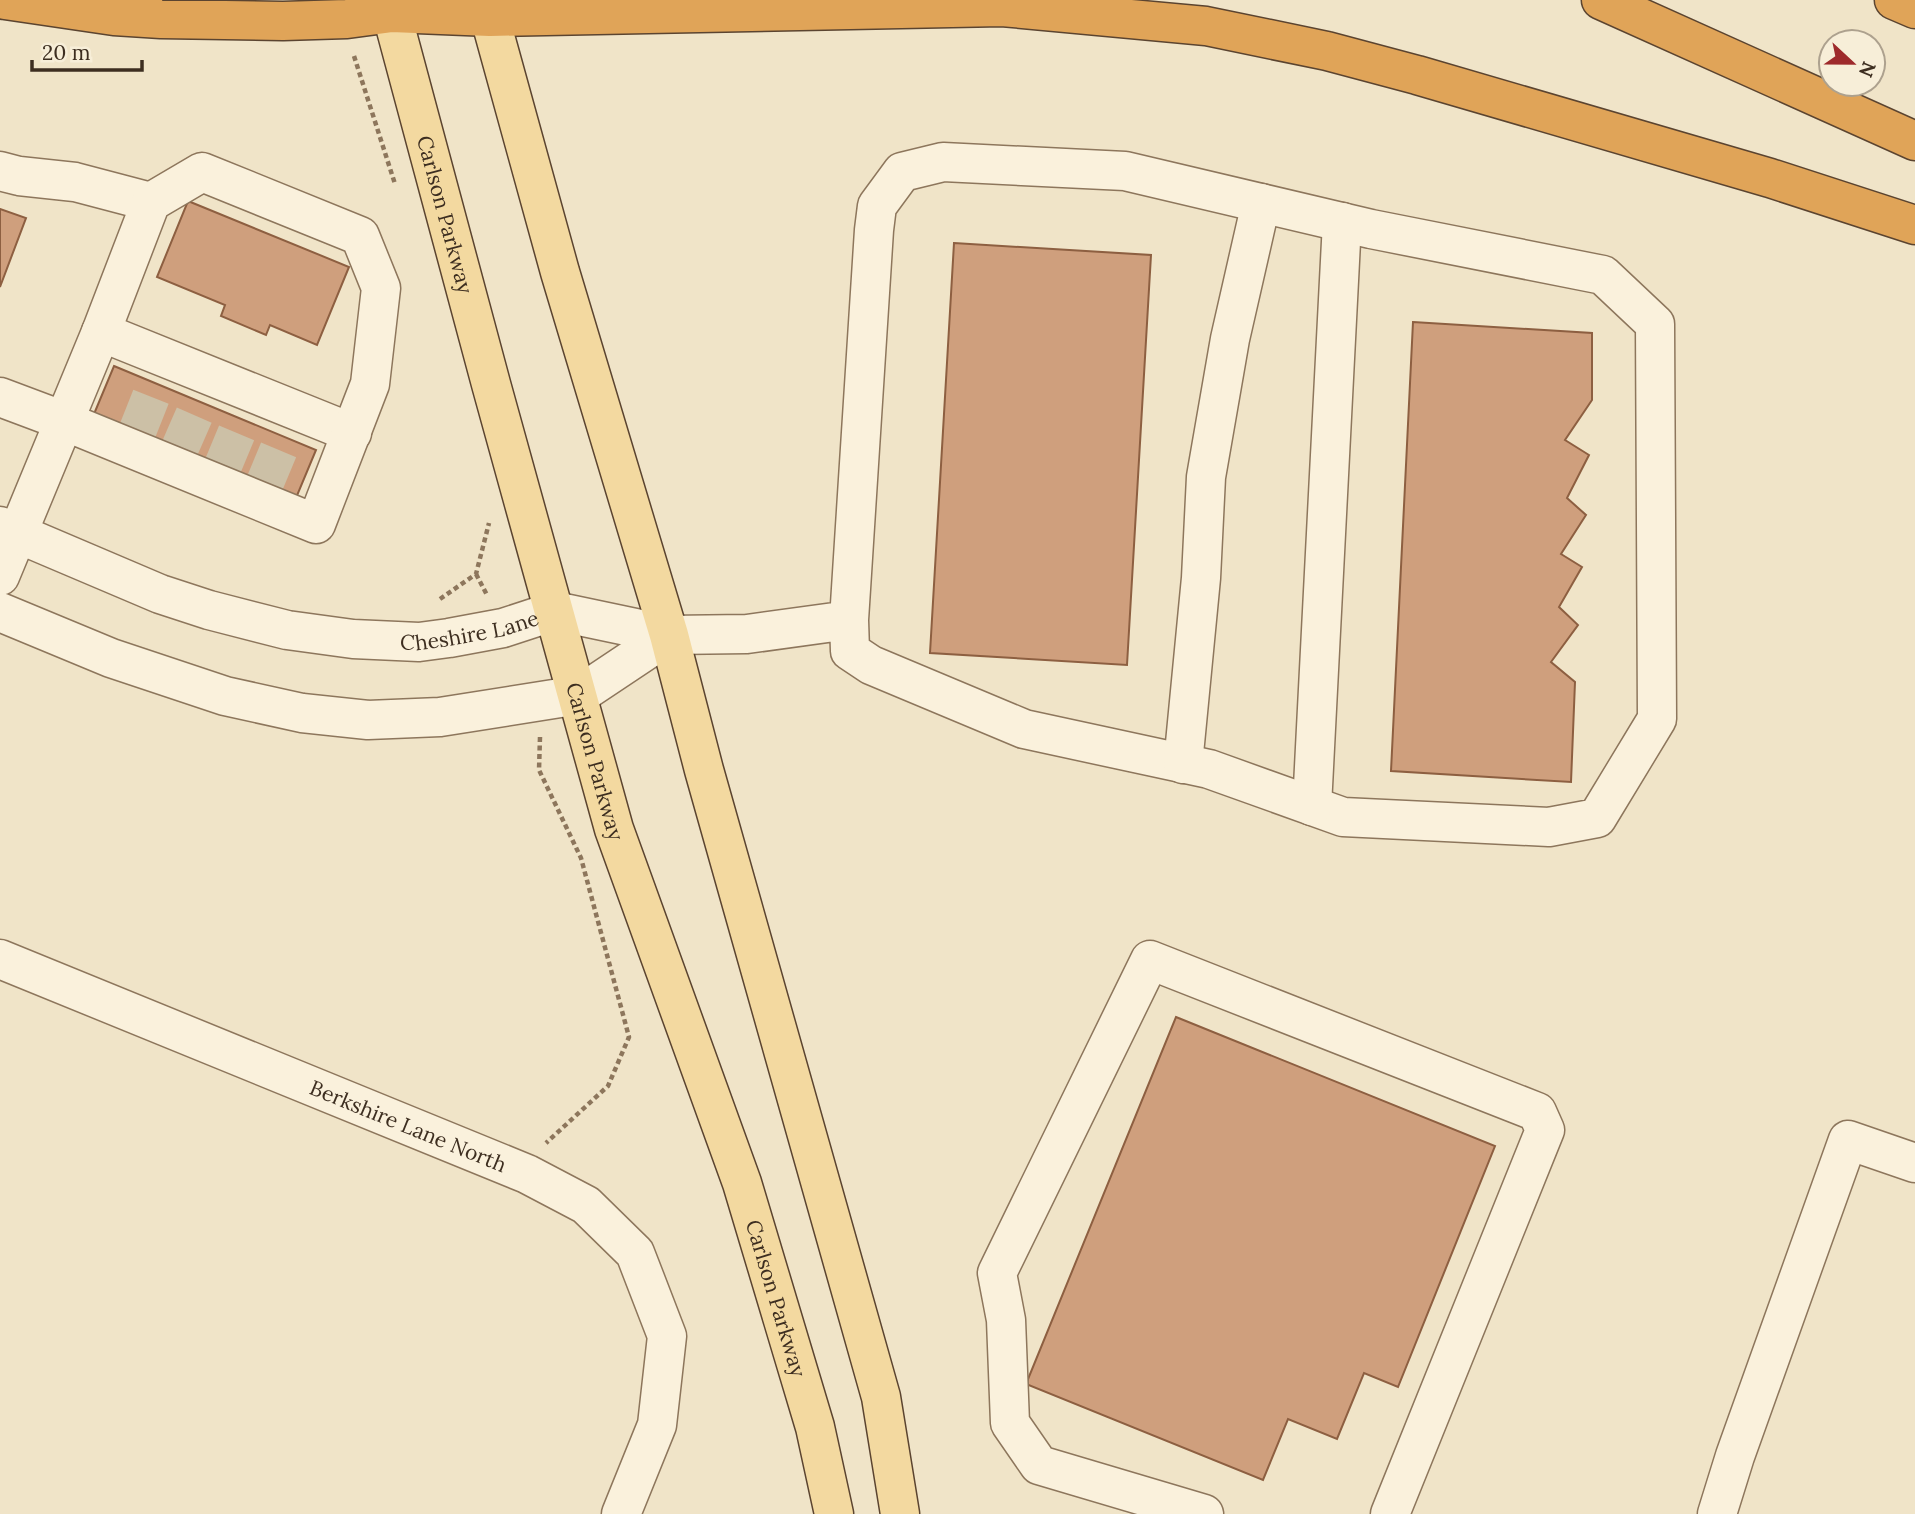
<svg xmlns="http://www.w3.org/2000/svg" width="1915" height="1514" font-family="Lora,serif">
<style>
.building{fill:#cf9f7d;stroke:#8d5f41;stroke-width:2}
.lines{fill:none;stroke-linecap:round;stroke-linejoin:round}
.minor-tunnel{stroke:#ccc0a6;stroke-width:38;stroke-dasharray:38 19;stroke-linecap:butt}
.minor-casing{stroke:#8d765c;stroke-width:41}
.major-casing{stroke:#5b4430;stroke-width:41}
.highway-casing{stroke:#5b4430;stroke-width:41}
.path{stroke:#8d765c;stroke-width:4.5;stroke-dasharray:5 3.5;stroke-linecap:butt}
.minor{stroke:#faf1dc;stroke-width:38}
.major{stroke:#f3d9a0;stroke-width:38}
.highway{stroke:#e0a458;stroke-width:38}
.labels{text-anchor:middle;dominant-baseline:central;stroke-width:6;stroke-linejoin:round;paint-order:stroke}
.street-label{font-size:21px;fill:#3d2e20;stroke:#f7eed8}
</style>
<rect width="100%" height="100%" fill="#f0e4c8"/>
<!-- building -->
<g class="building">
<polygon points="188,201 349,267 317,345 270,325 266,335 221,316 225,305 157,277"/>
<polygon points="0,209 26,218 0,287"/>
<polygon points="954,243 1151,255 1127,665 930,653"/>
<polygon points="1413,322 1592,333 1592,400 1565,440 1589,455 1567,498 1586,515 1561,554 1582,567 1559,607 1578,625 1551,662 1575,682 1571,782 1391,771"/>
<polygon points="114,366 316,450 296,498 94,414"/>
<polygon points="1176,1017 1495,1146 1398,1387 1364,1373 1337,1439 1288,1419 1263,1480 1026,1384"/>
</g>
<g class="lines">
<!-- minor-tunnel -->
<g class="minor-tunnel">
<polyline points="137,432 156,384"/>
<polyline points="179,450 200,402"/>
<polyline points="222,468 242,420"/>
<polyline points="264,485 284,437"/>
</g>
<!-- minor casing -->
<g class="minor-casing">
<g id="minor">
<polyline points="0,171 19,176 75,182 151,202"/>
<polyline points="101,332 352,433"/>
<polyline points="0,397 64,421 316,524 370,384 381,288 360,236 202,172 151,202 101,332 0,576"/>
<path id="s1" d="M 0,526 L 160,594 L 209,610 L 287,630 L 353,639 L 419,642 L 449,638 L 503,628 L 555,611 L 669,635 L 747,634 L 849,620 L 850,651 L 871,665 L 1024,729 L 1209,769 L 1343,817 L 1549,827 L 1597,818 L 1657,719 L 1655,324 L 1603,275 L 1371,229 L 1125,171 L 943,162 L 902,172 L 877,206 L 874,230 L 849,620"/>
<polyline points="0,612 111,658 225,696 302,713 368,720 440,717 579,695 669,635"/>
<polyline points="1183,764 1201,578 1206,477 1230,339 1261,203"/>
<polyline points="1312,806 1342,222"/>
<path id="s2" d="M 0,959 L 527,1174 L 586,1205 L 635,1253 L 667,1336 L 657,1425 L 621,1514"/>
<polyline points="1204,1514 1039,1465 1010,1423 1006,1320 997,1273 1150,960 1537,1112 1545,1130 1390,1514"/>
<polyline points="1717,1514 1735,1456 1848,1140 1915,1163"/>
</g>
</g>
<!-- major casing -->
<g class="major-casing">
<g id="major">
<path id="s3" d="M 388,0 L 491,384 L 614,829 L 742,1183 L 815,1427 L 834,1514"/>
<polyline points="485,0 560,272 669,635 704,770 881,1397 900,1514"/>
</g>
</g>
<!-- highway casing -->
<g class="highway-casing">
<g id="highway">
<polyline points="5,0 114,16 161,19 283,21 347,19 392,13 490,17 1002,7 1206,26 1327,51 1417,75 1770,178 1915,225"/>
<polyline points="1601,0 1915,141"/>
<polyline points="1894,0 1915,9"/>
</g>
</g>
<!-- path -->
<g class="path">
<polyline points="354,56 395,184"/>
<polyline points="476,574 487,595"/>
<polyline points="440,599 476,574 489,523"/>
<polyline points="540,737 539,770 581,858 629,1037 608,1086 546,1143"/>
</g>
<!-- minor -->
<use href="#minor" class="minor"/>
<!-- major -->
<use href="#major" class="major"/>
<!-- highway -->
<use href="#highway" class="highway"/>
</g>
<g class="labels">
<!-- street labels -->
<g class="street-label">
<text stroke="none"><textPath href="#s3" startOffset="222">Carlson Parkway</textPath></text>
<text stroke="none"><textPath href="#s1" startOffset="490">Cheshire Lane</textPath></text>
<text stroke="none"><textPath href="#s3" startOffset="789">Carlson Parkway</textPath></text>
<text stroke="none"><textPath href="#s2" startOffset="441">Berkshire Lane North</textPath></text>
<text stroke="none"><textPath href="#s3" startOffset="1356">Carlson Parkway</textPath></text>
</g>
</g>
<!-- north arrow -->
<g transform="translate(1852 63) rotate(112)"><circle r="33" fill="#f7eed8" stroke="#ada18e" stroke-width="2"/>
<path d="M0-5L12 26L0 18L-12 26Z" fill="#9e2a2b"/>
<text y="-10" font-size="19" font-weight="bold" text-anchor="middle" fill="#3d2e20">N</text>
</g>
<!-- scale -->
<path d="M32 60v10h110v-10" fill="none" stroke="#3d2e20" stroke-width="3.5"/>
<text x="42" y="60" font-size="21" fill="#3d2e20" stroke="#f7eed8" stroke-width="5" paint-order="stroke">20 m</text>
</svg>
